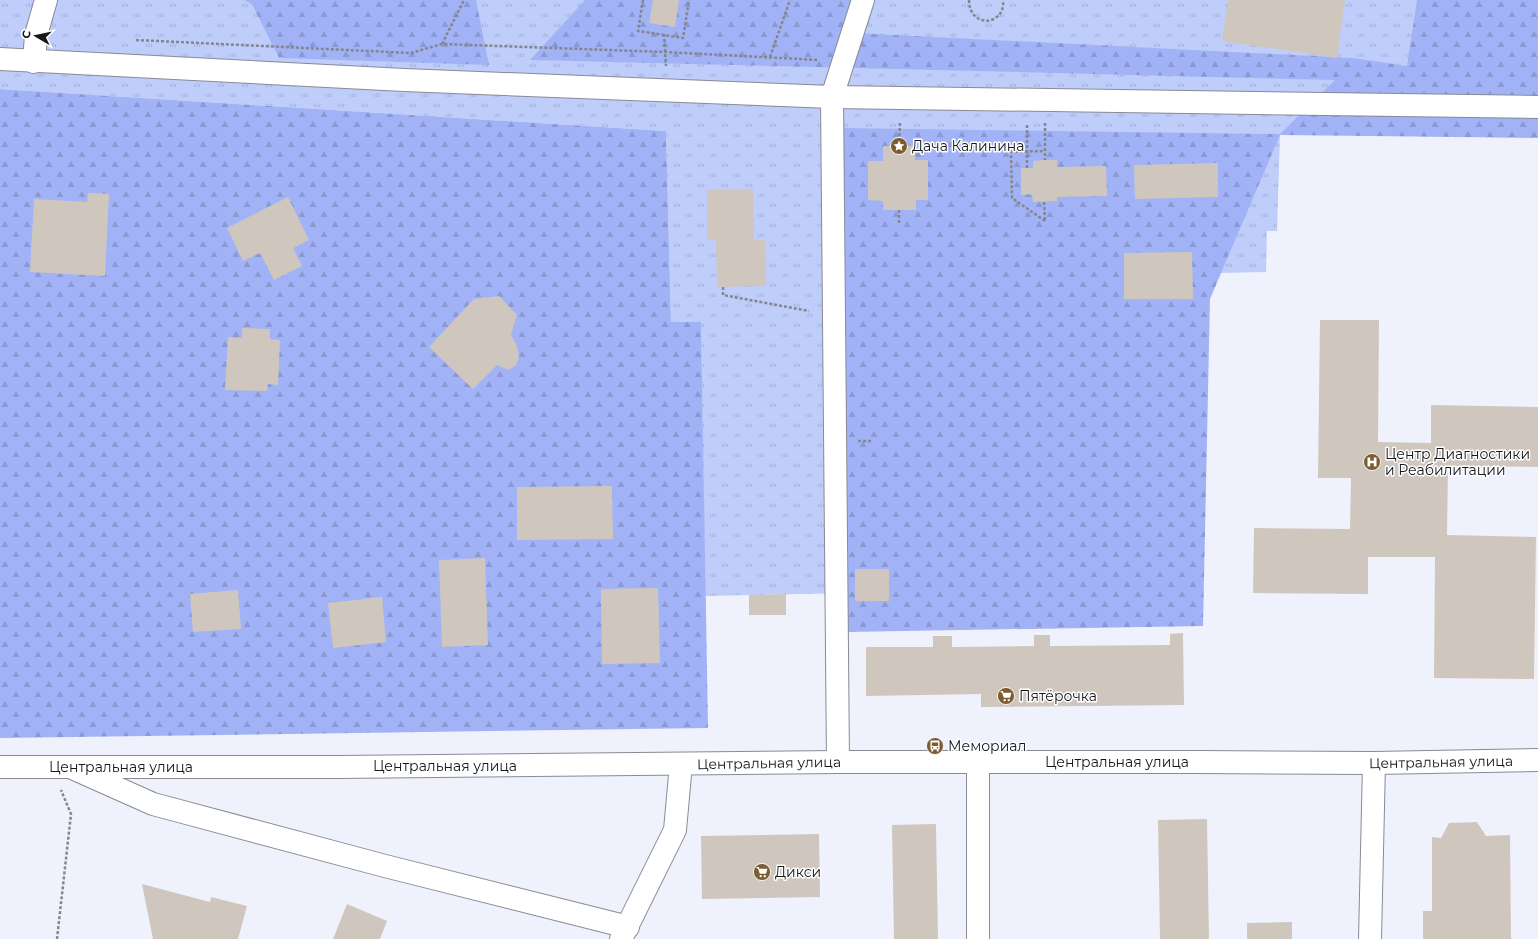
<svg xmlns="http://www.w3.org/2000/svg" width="1538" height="939" font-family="Montserrat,sans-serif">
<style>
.grass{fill:url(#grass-tufts)}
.forest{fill:url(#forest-firs)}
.building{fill:#cfc7be}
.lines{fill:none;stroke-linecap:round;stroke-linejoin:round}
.minor-casing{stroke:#888b95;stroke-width:24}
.major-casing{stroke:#888b95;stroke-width:24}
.path{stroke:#84868d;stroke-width:2.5;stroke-dasharray:3 2;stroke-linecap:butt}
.minor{stroke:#fff;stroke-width:22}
.major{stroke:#fff;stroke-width:22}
.labels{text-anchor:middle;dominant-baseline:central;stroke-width:3;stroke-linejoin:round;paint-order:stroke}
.poi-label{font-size:14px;fill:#16171b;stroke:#fff;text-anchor:start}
.street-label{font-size:14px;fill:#16171b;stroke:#fff}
</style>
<defs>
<pattern id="grass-tufts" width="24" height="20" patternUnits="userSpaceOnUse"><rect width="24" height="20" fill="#bfcdfa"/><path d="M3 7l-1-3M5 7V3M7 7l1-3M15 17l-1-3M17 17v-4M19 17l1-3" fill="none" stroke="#a3afd6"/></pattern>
<pattern id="forest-firs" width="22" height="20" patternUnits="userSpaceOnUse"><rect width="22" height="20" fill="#a1b3f6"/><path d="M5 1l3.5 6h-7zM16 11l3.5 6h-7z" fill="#8a99d2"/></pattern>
</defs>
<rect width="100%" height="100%" fill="#eff2fd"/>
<!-- grass -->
<polygon class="grass" points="0,0 1538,0 1538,138 1280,134 1277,231 1267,231 1266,272 1220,273 854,593 705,596 701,322 671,322 666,131 0,89"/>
<!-- forest -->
<g class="forest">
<polygon points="244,0 476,0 489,65 279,58 252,4"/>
<polygon points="585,0 857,0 855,33 1353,58 1407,66 1417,0 1538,0 1538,138 1280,135 1210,299 1203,626 847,632 842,128 1280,134 1335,80 530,60"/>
<polygon points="0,89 666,131 671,322 701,322 708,728 0,738"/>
</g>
<!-- building -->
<g class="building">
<polygon points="653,0 679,0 675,27 649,23"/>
<polygon points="1228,0 1345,0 1337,58 1222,41"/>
<polygon points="883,146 915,146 915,160 928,160 928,200 916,200 916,210 883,210 883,201 868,200 868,161 883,161"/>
<polygon points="1045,160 1057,160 1057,167 1106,166 1107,196 1057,197 1057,201 1033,202 1032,194 1021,195 1021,168 1033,168 1033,161"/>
<polygon points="1218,163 1218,197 1135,199 1134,165"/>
<polygon points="753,189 754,240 765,240 766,286 717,287 716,240 707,240 707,190"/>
<polygon points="88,193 109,194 105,276 30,272 34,199 87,202"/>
<polygon points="288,197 309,240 293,248 302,266 274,280 260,253 243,261 227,228"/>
<polygon points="1192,252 1193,299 1124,299 1124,253"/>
<polygon points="499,296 517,315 511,335 517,346 519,358 516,365 509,370 497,365 473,389 429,347 474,299"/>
<polygon points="1320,320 1379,320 1378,442 1431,443 1431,405 1538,407 1538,467 1448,466 1447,535 1536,537 1534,679 1434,678 1435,557 1368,557 1368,594 1253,593 1254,528 1350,529 1351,478 1318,478"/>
<polygon points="242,328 270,329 270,339 280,340 278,385 268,384 267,391 225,390 228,337 242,338"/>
<polygon points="612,486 613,539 517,540 517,487"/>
<polygon points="485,558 488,645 442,647 439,560"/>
<rect x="855" y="569" width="34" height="32"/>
<polygon points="658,588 660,663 602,664 601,589"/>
<polygon points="238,590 241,629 193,632 190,594"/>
<polygon points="786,594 786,615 749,615 749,595"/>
<polygon points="382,597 386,642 333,648 328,603"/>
<polygon points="1183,633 1184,705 981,707 981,694 866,696 866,647 933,647 933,636 952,636 952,647 1034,646 1034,635 1050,635 1050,646 1170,645 1170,634"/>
<polygon points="1207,819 1209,939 1160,939 1158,820"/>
<polygon points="1477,822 1486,836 1510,835 1511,939 1423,939 1423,911 1432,911 1432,837 1441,838 1449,823"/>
<polygon points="936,824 938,939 894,939 892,825"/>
<polygon points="819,834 820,897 702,899 701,836"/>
<polygon points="142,884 210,902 211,897 247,906 238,939 153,939"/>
<polygon points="347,904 387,921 380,939 333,939"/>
<polygon points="1292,922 1292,939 1247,939 1247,923"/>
</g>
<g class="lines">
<!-- minor casing -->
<g class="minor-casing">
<g id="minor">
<polyline points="0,59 404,80 832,97 1538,107"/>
<polyline points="34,62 36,35 46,0"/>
<polyline points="838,762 832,97 863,0"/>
<polyline points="978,763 978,939"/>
<polyline points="70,767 153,804 385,866 628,927"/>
<polyline points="621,939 675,830 681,764"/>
<polyline points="1370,939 1374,763"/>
</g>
</g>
<!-- major casing -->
<g class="major-casing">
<polyline id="major" points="0,767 338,767 838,762 1199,762 1374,763 1538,760"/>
</g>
<!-- path -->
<g class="path">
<polyline points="643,0 638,31 683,38 689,0"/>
<path d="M 969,0 C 969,29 1006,26 1003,0"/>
<polyline points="664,34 666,66"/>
<polyline points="136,40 411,53 442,44 665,52 819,60"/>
<polyline points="442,44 464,0"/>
<polyline points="770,57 790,0"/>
<polyline points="1045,123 1045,160"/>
<polyline points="899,146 900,121"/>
<polyline points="1027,168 1027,124"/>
<polyline points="1044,202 1045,221"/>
<polyline points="899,210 899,224"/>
<polyline points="1045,221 1012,198 1011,152 1045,151"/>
<polyline points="723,287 723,295 809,311"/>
<polyline points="858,441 873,441"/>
<polyline points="57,939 71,814 61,790"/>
</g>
<!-- minor -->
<use href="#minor" class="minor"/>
<!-- major -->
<use href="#major" class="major"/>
</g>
<!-- icons -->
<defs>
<g id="sight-disc" transform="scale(0.9)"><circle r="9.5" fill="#7c5c31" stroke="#fff"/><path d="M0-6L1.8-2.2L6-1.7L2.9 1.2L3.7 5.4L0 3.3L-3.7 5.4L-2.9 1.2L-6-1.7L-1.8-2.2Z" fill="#fff"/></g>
<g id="hospital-disc" transform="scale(0.9)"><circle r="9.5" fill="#7c5c31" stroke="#fff"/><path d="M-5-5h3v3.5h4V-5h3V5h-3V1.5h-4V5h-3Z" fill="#fff"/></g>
<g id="supermarket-disc" transform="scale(0.9)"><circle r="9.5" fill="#7c5c31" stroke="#fff"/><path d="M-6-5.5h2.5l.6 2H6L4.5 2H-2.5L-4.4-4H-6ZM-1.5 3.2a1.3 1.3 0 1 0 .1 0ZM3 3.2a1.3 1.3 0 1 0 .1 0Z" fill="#fff"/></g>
<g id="bus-disc" transform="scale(0.9)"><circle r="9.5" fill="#7c5c31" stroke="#fff"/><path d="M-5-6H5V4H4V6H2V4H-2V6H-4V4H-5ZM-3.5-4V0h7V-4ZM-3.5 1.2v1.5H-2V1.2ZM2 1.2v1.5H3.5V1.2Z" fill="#fff"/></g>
</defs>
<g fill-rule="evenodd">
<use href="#sight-disc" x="899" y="146"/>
<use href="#hospital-disc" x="1372" y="462"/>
<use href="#supermarket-disc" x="1006" y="696"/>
<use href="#bus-disc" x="935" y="746"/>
<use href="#supermarket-disc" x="762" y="872"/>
</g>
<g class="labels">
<!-- poi labels -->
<g class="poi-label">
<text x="912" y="146">Дача Калинина</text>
<text x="1385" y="454">Центр Диагностики<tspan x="1385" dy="16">и Реабилитации</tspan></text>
<text x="1019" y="696">Пятёрочка</text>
<text x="948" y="746">Мемориал</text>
<text x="775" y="872">Дикси</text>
</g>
<!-- street labels -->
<g class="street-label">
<text x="1117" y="762">Центральная улица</text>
<text transform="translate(1441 762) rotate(-1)">Центральная улица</text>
<text transform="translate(769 763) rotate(-1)">Центральная улица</text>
<text x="445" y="766">Центральная улица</text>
<text x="121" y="767">Центральная улица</text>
</g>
</g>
<!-- north arrow -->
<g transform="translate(36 36) rotate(279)" stroke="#ffffff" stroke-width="3" paint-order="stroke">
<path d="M0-3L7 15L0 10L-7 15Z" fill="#16171b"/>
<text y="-6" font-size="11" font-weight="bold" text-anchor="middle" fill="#16171b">С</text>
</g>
</svg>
